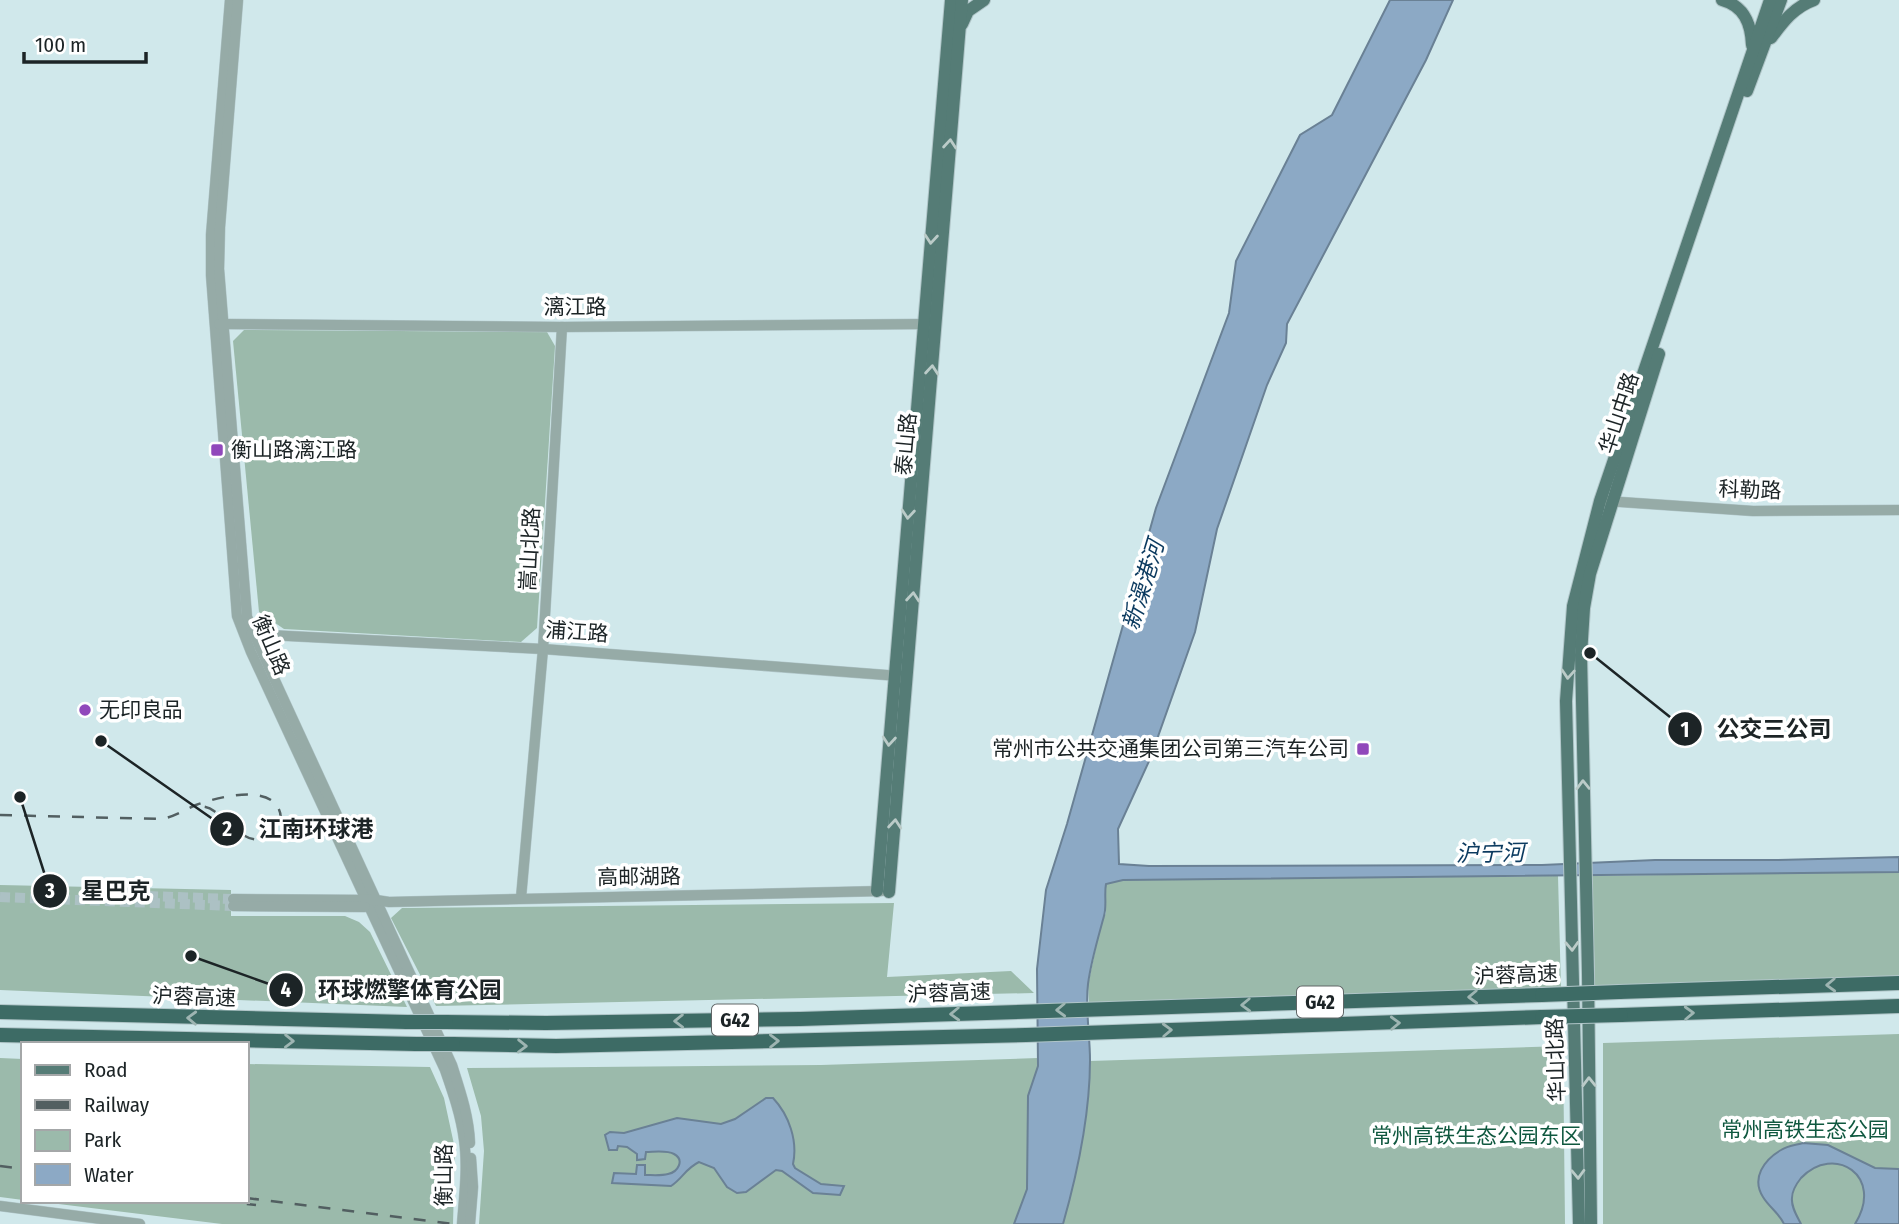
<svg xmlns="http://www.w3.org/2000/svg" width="1899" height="1224" font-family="'Fira Sans Condensed','Noto Sans SC',sans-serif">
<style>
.green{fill:#9bbaab}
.water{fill:#8ca9c5;stroke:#6a8195;stroke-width:2}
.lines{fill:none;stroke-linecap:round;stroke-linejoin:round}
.minor-tunnel{stroke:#acc1c4;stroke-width:10;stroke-dasharray:10 5;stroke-linecap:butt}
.minor-casing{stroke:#b0c5c8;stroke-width:11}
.major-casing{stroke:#b0c5c8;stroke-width:14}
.highway-casing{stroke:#b0c5c8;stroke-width:16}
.minor{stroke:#96aba7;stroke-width:10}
.major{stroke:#557c76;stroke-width:12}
.highway{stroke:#3d6b65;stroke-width:14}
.rail{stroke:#525f61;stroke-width:2.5;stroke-dasharray:12 12;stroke-linecap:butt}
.highway-bridge-casing{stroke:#b0c5c8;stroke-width:16;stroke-linecap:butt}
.highway-bridge{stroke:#3d6b65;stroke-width:14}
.oneway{stroke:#bbcbc8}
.oneway2{stroke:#9eb5b2}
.poi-dot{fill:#9048bb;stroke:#fff;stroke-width:2.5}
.labels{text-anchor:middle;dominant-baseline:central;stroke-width:7;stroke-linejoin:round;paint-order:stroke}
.shield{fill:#fff;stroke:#606667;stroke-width:2}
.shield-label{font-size:19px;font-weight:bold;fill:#1c2426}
.street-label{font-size:21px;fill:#1c2426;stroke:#fff}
.poi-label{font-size:21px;fill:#1c2426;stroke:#fff;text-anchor:start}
.park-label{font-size:21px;fill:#0f583f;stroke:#fff}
.water-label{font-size:23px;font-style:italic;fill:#0b3a5f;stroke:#fff}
.leader{fill:none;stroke:#1c2426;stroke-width:2.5}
.callout-dot{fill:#1c2426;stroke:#fff;stroke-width:2.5}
.mark-label{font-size:21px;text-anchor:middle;font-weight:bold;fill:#fff}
.callout-label{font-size:23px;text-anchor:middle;font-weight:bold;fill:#1c2426;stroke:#fff;stroke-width:7;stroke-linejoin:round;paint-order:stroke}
</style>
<rect width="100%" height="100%" fill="#d0e8eb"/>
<!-- green -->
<g class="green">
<polygon points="244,330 547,332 555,346 537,628 521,642 284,629 259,612 233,341"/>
<polygon points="1899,872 1899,976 1595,986 1592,876"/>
<polygon points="1558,876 1561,989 1089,1003 1088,985 1101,924 1106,913 1104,896 1105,884 1123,880"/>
<polygon points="0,885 231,890 231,916 345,916 359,922 370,932 407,1007 0,990"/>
<polygon points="894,903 887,977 1011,971 1034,993 436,1006 391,918 402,908"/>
<polygon points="1899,1034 1899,1224 1603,1224 1603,1043"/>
<path d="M 1563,1046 L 1565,1224 L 1063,1224 C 1078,1169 1086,1118 1090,1061 Z"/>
<polygon points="0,1058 23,1059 23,1200 0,1197"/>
<polygon points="1038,1058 1038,1066 1028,1096 1027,1189 1014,1224 479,1224 484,1151 481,1116 467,1068 821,1065"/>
<polygon points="247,1064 430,1067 444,1098 455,1149 453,1224 222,1224 34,1201 247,1201"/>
</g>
<!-- water -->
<g class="water">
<path d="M 1390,0 L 1453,0 L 1426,60 L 1287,324 L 1286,343 L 1267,385 L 1217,529 L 1195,632 L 1150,759 L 1118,829 L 1119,864 L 1149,866 L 1542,865 L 1655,860 L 1776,860 L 1899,857 L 1899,872 L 1123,880 L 1106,884 C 1104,894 1107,906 1104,916 C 1098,938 1091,961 1088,984 C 1085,1008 1090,1035 1090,1060 C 1090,1115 1078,1171 1063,1224 L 1014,1224 L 1027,1189 L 1028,1096 L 1038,1066 L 1037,969 L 1046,890 L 1067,824 L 1156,508 L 1229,313 L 1236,261 L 1300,135 L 1332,115 Z"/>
<path d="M 766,1098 L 773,1098 C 789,1115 798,1141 793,1164 L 795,1168 L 821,1184 L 844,1186 L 840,1195 L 813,1193 L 782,1171 L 776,1170 L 746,1192 L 737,1193 L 727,1187 L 714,1168 L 699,1162 C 685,1169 683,1178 671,1186 L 612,1183 L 614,1173 L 636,1174 L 637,1165 L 645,1165 L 645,1175 C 652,1175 661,1176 668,1174 C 678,1172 685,1160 674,1154 C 667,1150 654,1152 646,1152 L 645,1159 L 637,1160 L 637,1154 L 627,1147 L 618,1146 L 617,1150 L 609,1150 L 605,1135 L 610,1132 L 624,1133 L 677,1118 L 721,1124 L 735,1119 Z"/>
<path d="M 1803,1143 L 1828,1145 L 1875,1168 L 1899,1169 L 1899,1224 L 1855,1224 C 1885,1176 1834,1143 1801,1178 C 1797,1183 1792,1191 1792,1198 C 1791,1207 1797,1216 1801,1224 L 1784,1224 C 1779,1213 1769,1207 1763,1197 C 1751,1178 1764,1160 1781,1150 C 1787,1146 1796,1145 1803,1143 Z"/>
</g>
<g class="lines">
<!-- minor-tunnel -->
<g class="minor-tunnel">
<polyline points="118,895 233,899"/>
<polyline points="0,897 233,906"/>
</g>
<!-- minor casing -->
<g class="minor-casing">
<g id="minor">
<path d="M 230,0 L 211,235 L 211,275 L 237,616 L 251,652 L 445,1070 C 453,1093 461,1116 464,1140 C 468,1167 464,1197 462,1224"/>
<path d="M 238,0 L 220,227 L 219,269 L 247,617 L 260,648 L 452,1065 C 460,1090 469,1116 470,1143"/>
<polyline points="219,324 562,327 928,324"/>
<polyline points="1606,501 1753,511 1899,510"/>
<polyline points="251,634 543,649 899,676"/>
<polyline points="521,898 543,649 562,327"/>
<polyline points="233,899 376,900 389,902 882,891"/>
<polyline points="233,906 365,907"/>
<polyline points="0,1206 140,1224"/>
<polyline points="470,1224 473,1187 471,1158"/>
</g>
</g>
<!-- major casing -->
<g class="major-casing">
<g id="major">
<path d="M 1722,0 C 1744,6 1751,23 1752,45"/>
<polyline points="962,24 968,11 984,0"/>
<path d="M 1771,38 C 1783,22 1794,7 1814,0"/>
<polyline points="1747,91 1781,0"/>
<polyline points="877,891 951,0"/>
<polyline points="889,892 962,0"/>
<polyline points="1579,1224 1566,701 1573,606 1600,501 1770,0"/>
<polyline points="1591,1224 1588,974 1581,655 1584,608 1590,574 1659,354"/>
</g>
</g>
<!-- highway casing -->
<g class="highway-casing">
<g id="highway">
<polyline points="1619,992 1899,983"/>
<polyline points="0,1012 407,1022"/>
<polyline points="1621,1015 1899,1006"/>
<polyline points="446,1022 546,1023 800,1019 1542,995"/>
<polyline points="0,1035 416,1044"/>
<polyline points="453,1044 556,1046 1026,1035 1542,1017"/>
</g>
</g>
<!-- minor -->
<use href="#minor" class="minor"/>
<!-- major -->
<use href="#major" class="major"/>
<!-- highway -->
<use href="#highway" class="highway"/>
<!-- rail -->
<g class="rail">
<path d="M 0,815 L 161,819 C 174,817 184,810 196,805 C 215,798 263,785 277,806 C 281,811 282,820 279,826 C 277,832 273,835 269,837 C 246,848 230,822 214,811 C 208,806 201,806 194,806"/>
<polyline points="0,1166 23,1169"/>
<polyline points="247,1198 453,1224"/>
<polyline points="223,1201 256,1205"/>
</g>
<!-- highway-bridge casing -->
<g class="highway-bridge-casing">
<g id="highway-bridge">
<polyline points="1542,995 1619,992"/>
<polyline points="1542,1017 1621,1015"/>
<polyline points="407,1022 446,1022"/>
<polyline points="416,1044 453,1044"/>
</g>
</g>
<!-- highway-bridge -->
<use href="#highway-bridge" class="highway-bridge"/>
</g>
<!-- one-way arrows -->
<defs><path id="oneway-chevron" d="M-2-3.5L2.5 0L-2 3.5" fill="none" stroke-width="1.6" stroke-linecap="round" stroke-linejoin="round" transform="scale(1.75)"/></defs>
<g class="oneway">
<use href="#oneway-chevron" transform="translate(950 144) rotate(-85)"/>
<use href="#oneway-chevron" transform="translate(931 239) rotate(95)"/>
<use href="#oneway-chevron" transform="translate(932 370) rotate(-85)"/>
<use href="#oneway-chevron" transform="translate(908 514) rotate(95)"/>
<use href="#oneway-chevron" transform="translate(913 597) rotate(-85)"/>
<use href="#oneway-chevron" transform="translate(1568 674) rotate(94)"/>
<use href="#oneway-chevron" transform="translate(889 741) rotate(95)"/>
<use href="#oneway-chevron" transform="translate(1583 785) rotate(-91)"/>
<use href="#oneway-chevron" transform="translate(895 824) rotate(-85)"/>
<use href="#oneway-chevron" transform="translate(1572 946) rotate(88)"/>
<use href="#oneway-chevron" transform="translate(1589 1082) rotate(-91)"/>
<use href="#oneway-chevron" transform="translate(1578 1174) rotate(88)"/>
</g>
<g class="oneway2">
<use href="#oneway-chevron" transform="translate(1831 985) rotate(178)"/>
<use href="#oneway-chevron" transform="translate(1473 997) rotate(178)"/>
<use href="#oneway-chevron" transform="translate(1246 1005) rotate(178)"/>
<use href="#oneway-chevron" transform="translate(1061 1010) rotate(178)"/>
<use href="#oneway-chevron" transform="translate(1689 1013) rotate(-2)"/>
<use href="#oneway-chevron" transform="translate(955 1014) rotate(178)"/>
<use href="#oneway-chevron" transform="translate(192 1018) rotate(-178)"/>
<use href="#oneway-chevron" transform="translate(679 1021) rotate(179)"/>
<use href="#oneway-chevron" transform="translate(1395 1023) rotate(-2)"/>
<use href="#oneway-chevron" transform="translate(1167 1030) rotate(-2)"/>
<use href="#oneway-chevron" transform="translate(289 1041) rotate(1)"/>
<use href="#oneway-chevron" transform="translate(774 1041) rotate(-1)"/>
<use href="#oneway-chevron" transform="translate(522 1046) rotate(1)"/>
</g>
<!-- markers -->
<g class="poi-dot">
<rect x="210" y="443" width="14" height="14" rx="3.5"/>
<circle cx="85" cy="710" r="7"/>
<rect x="1356" y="742" width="14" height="14" rx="3.5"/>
</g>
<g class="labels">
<!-- shield labels -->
<g class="shield">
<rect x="1297" y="986.5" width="46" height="31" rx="5"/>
<rect x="712" y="1004.5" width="46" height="31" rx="5"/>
</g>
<g class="shield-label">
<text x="1320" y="1002">G42</text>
<text x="735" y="1020">G42</text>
</g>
<!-- street labels -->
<g class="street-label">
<text x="575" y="307">漓江路</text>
<text transform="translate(1619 413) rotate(-72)">华山中路</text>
<text transform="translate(906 444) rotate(-85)">泰山路</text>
<text transform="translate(1750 490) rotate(2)">科勒路</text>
<text transform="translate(530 549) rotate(-87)">嵩山北路</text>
<text transform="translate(577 632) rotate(4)">浦江路</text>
<text transform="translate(271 645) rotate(67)">衡山路</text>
<text transform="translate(639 877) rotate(-1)">高邮湖路</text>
<text transform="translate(1516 975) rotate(-2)">沪蓉高速</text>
<text transform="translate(949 993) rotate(-2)">沪蓉高速</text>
<text transform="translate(194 997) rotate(2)">沪蓉高速</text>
<text transform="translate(1556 1060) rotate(-92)">华山北路</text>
<text transform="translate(444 1175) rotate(-90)">衡山路</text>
</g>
<!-- poi labels -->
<g class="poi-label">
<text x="231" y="450">衡山路漓江路</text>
<text x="99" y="710">无印良品</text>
<text x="1349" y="749" text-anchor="end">常州市公共交通集团公司第三汽车公司</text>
</g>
<!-- park labels -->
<g class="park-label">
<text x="1805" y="1130">常州高铁生态公园</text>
<text x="1476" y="1136">常州高铁生态公园东区</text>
</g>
<!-- water labels -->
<g class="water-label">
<text transform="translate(1143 585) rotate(-73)">新澡港河</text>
<text transform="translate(1490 853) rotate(-1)">沪宁河</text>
</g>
</g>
<!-- callouts -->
<path class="leader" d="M1590 653L1685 729M101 741L227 829M20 797L50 891M191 956L286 990"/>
<g class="callout-dot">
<circle cx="1590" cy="653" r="7"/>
<circle cx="101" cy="741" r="7"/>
<circle cx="20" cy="797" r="7"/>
<circle cx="191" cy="956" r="7"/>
<circle cx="1685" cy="729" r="18"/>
<circle cx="227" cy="829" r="18"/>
<circle cx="50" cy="891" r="18"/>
<circle cx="286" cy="990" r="18"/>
</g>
<g class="mark-label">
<text x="1685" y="737">1</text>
<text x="227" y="836">2</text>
<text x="50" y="898">3</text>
<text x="286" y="997">4</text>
</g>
<g class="callout-label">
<text x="1774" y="737">公交三公司</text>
<text x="316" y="837">江南环球港</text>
<text x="116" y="899">星巴克</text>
<text x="410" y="998">环球燃擎体育公园</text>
</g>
<!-- legend -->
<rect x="21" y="1042" width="228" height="161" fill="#ffffff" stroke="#a4a7a8" stroke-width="2"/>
<rect x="35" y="1065" width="35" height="10" fill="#557c76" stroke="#a4a7a8" stroke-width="2"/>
<text x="84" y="1077" font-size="21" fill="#1c2426">Road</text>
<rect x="35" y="1100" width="35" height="10" fill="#525f61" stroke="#a4a7a8" stroke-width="2"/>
<text x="84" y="1112" font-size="21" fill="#1c2426">Railway</text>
<rect x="35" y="1130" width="35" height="21" fill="#9bbaab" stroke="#a4a7a8" stroke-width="2"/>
<text x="84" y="1147" font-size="21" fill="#1c2426">Park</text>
<rect x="35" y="1164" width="35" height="21" fill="#8ca9c5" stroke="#a4a7a8" stroke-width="2"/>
<text x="84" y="1182" font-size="21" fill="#1c2426">Water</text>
<!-- scale -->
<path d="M24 52v10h122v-10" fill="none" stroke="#1c2426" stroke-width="3.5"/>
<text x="35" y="52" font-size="21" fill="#1c2426" stroke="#ffffff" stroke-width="5" paint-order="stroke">100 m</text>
</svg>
